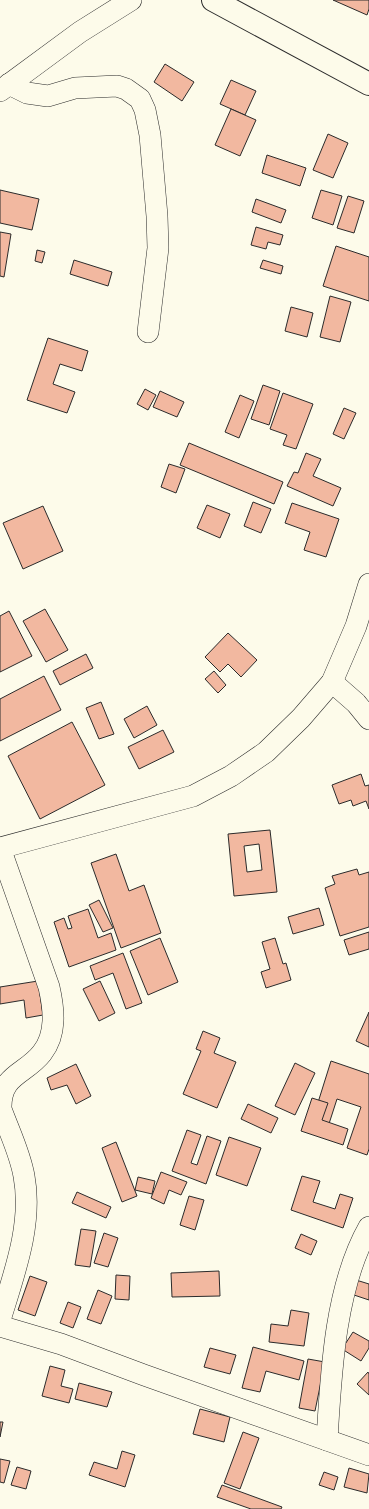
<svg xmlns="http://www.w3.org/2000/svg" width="369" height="1509" font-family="'Nunito Sans',sans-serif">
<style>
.building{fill:#f2b8a0;stroke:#2b2b2b;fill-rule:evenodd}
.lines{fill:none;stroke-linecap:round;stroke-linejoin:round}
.street-casing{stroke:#2b2b2b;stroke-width:22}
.secondary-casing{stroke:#2b2b2b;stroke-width:24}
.street{stroke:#fdfbea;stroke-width:21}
.secondary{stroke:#fdfbea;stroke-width:22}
</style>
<rect width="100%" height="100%" fill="#fdfbea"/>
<!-- building -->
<g class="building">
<polygon points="333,0 369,0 369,9 367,15"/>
<polygon points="165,64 194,82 182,101 154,82"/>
<polygon points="231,80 256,91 245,115 220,104"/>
<polygon points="231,109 256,120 240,156 215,145"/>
<polygon points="328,134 348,143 333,178 313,170"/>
<polygon points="267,155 306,168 300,186 262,173"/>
<polygon points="0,190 39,199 32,230 0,223"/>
<polygon points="321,190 342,196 333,225 312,218"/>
<polygon points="348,196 364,201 354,233 337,228"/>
<polygon points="256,199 286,210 281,223 252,212"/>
<polygon points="256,227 283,235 280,245 268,242 266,249 251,245"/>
<polygon points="0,232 11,234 4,277 0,276"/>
<polygon points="336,246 369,257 369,301 323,286"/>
<polygon points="37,250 45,252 42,263 35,261"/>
<polygon points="74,260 112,272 108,286 70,274"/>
<polygon points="263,260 283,266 281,274 260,268"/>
<polygon points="330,296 351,302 340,342 320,337"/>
<polygon points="291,307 313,313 307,337 285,331"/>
<polygon points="48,338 88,351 82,371 60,364 53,384 75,392 67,413 27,400"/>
<polygon points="263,385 280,391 269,425 251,419"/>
<polygon points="145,389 156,395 148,410 137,404"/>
<polygon points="160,391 184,402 177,417 153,407"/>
<polygon points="283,393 313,404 296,449 283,445 287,435 270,429"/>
<polygon points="240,395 254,401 239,438 225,432"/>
<polygon points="344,408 356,413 344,439 333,434"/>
<polygon points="189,443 283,482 274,504 180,465"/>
<polygon points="306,453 321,459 313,476 341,488 333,506 287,486 294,472 298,473"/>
<polygon points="169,464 185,469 176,493 161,487"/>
<polygon points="253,502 271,509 261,533 244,526"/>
<polygon points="292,503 339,519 326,557 304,550 310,532 285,523"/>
<polygon points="207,505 230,514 220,538 197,528"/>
<polygon points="43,506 63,551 23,569 3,523"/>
<polygon points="45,609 68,650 46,662 23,621"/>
<polygon points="9,611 32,656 0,672 0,616"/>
<polygon points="228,633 257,660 241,677 228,664 220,672 205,657"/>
<polygon points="86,654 93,668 60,685 53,671"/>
<polygon points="214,671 226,685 218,693 205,679"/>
<polygon points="44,676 61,710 0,741 0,699"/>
<polygon points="101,702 114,734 99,739 86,708"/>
<polygon points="147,706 157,725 134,738 124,719"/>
<polygon points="72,722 105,785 40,819 8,756"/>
<polygon points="163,730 174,752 139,769 128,747"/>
<polygon points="361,774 365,786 369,785 369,809 366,801 353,806 351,800 339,804 332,785"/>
<path d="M 270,830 L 277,892 L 234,896 L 228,834 ZM 259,844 L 262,870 L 247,872 L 244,846 Z"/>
<polygon points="116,854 129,891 144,885 161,933 121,948 91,863"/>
<polygon points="357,869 359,875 369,872 369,927 340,936 325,888 335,884 332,876"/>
<polygon points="99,900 113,928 103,932 89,905"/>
<polygon points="319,908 324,925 293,934 288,917"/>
<polygon points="88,909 98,938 111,933 116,950 69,967 54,922 64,918 68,929 72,928 68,916"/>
<polygon points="369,932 369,949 349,955 344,940"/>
<polygon points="160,938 178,982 148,995 130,951"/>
<polygon points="275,938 283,964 286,963 291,980 266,988 261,972 270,969 262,942"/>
<polygon points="123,953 142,1003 126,1009 113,973 95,980 90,966"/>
<polygon points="38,981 43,1015 26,1018 24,1000 0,1004 0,987"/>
<polygon points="100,981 115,1013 99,1021 83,989"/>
<polygon points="369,1012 369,1047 356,1041"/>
<polygon points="203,1031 220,1038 214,1053 236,1062 217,1108 183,1094 201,1051 196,1049"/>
<polygon points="331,1061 369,1074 369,1149 367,1155 347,1148 361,1107 337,1099 326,1133 310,1128"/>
<polygon points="295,1063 315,1073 295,1115 275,1106"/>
<polygon points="76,1064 91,1096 76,1104 67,1085 51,1090 47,1078"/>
<polygon points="312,1098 328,1103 322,1120 348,1129 343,1145 301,1131"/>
<polygon points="248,1104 278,1118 271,1133 241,1119"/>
<polygon points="187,1130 201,1135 191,1163 197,1165 207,1136 221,1141 206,1184 172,1171"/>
<polygon points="229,1137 261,1148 247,1186 216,1175"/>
<polygon points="116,1142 137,1196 122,1202 102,1148"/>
<polygon points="161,1172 187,1182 181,1195 169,1190 164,1204 151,1198"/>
<polygon points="302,1176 320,1181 313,1202 335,1209 340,1194 353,1198 343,1228 291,1210"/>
<polygon points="138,1177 155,1181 152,1194 135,1190"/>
<polygon points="77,1192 111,1207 106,1218 72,1203"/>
<polygon points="189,1196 204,1200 195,1230 180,1225"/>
<polygon points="81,1229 96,1231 90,1267 75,1265"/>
<polygon points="104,1233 118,1238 108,1267 94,1263"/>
<polygon points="301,1234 317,1241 311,1255 295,1248"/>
<polygon points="219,1271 220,1296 172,1297 171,1273"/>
<polygon points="116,1275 130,1276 129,1300 115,1299"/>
<polygon points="30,1276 47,1282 35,1316 18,1310"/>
<polygon points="356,1280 369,1284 369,1300 351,1294"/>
<polygon points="98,1290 112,1296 101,1324 87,1319"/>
<polygon points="68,1302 81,1307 73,1328 60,1323"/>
<polygon points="291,1310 309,1313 304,1346 269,1342 271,1324 288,1326"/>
<polygon points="353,1332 369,1341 369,1348 361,1361 342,1349"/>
<polygon points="253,1347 304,1361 299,1380 266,1371 260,1392 242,1388"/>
<polygon points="210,1348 236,1355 230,1374 204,1367"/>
<polygon points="308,1359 325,1362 315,1411 299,1408"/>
<polygon points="50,1366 65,1370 61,1386 73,1389 69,1403 42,1396"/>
<polygon points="368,1372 369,1374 369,1395 357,1384"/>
<polygon points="79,1383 112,1392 107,1407 75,1399"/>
<polygon points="200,1409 230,1417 224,1442 193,1434"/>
<polygon points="0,1422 3,1422 0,1437"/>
<polygon points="243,1432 259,1438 240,1489 224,1483"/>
<polygon points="122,1451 135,1455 125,1487 89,1475 94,1462 117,1469"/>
<polygon points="0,1459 10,1461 4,1483 0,1482"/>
<polygon points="17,1467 31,1471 26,1489 11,1485"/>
<polygon points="349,1468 369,1474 367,1493 344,1487"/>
<polygon points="324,1472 338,1477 334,1490 319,1485"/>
<polygon points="222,1485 282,1507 281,1509 251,1509 217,1497"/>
</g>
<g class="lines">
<!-- street casing -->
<g class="street-casing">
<g id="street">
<polyline points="9,84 27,93 48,96 75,88 117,86 126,89 140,99 145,110 150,135 157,216 158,248 148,332"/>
<polyline points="0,91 80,32 131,0"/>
<polyline points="332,682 356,703 369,719"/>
<path d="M 0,848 L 49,987 C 54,1009 57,1034 42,1053 C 25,1075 0,1074 1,1109 C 9,1131 20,1153 24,1176 C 33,1224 14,1274 0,1320"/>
<polyline points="0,848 193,796 231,776 266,752 301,718 332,682 356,626 369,584"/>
<polyline points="0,1326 61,1344 144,1375 369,1455"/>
<path d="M 327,1440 C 331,1372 335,1287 369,1227"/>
</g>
</g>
<!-- secondary casing -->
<g class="secondary-casing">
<polyline id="secondary" points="213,0 369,84"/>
</g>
<!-- street -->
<use href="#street" class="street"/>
<!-- secondary -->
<use href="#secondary" class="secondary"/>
</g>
</svg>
